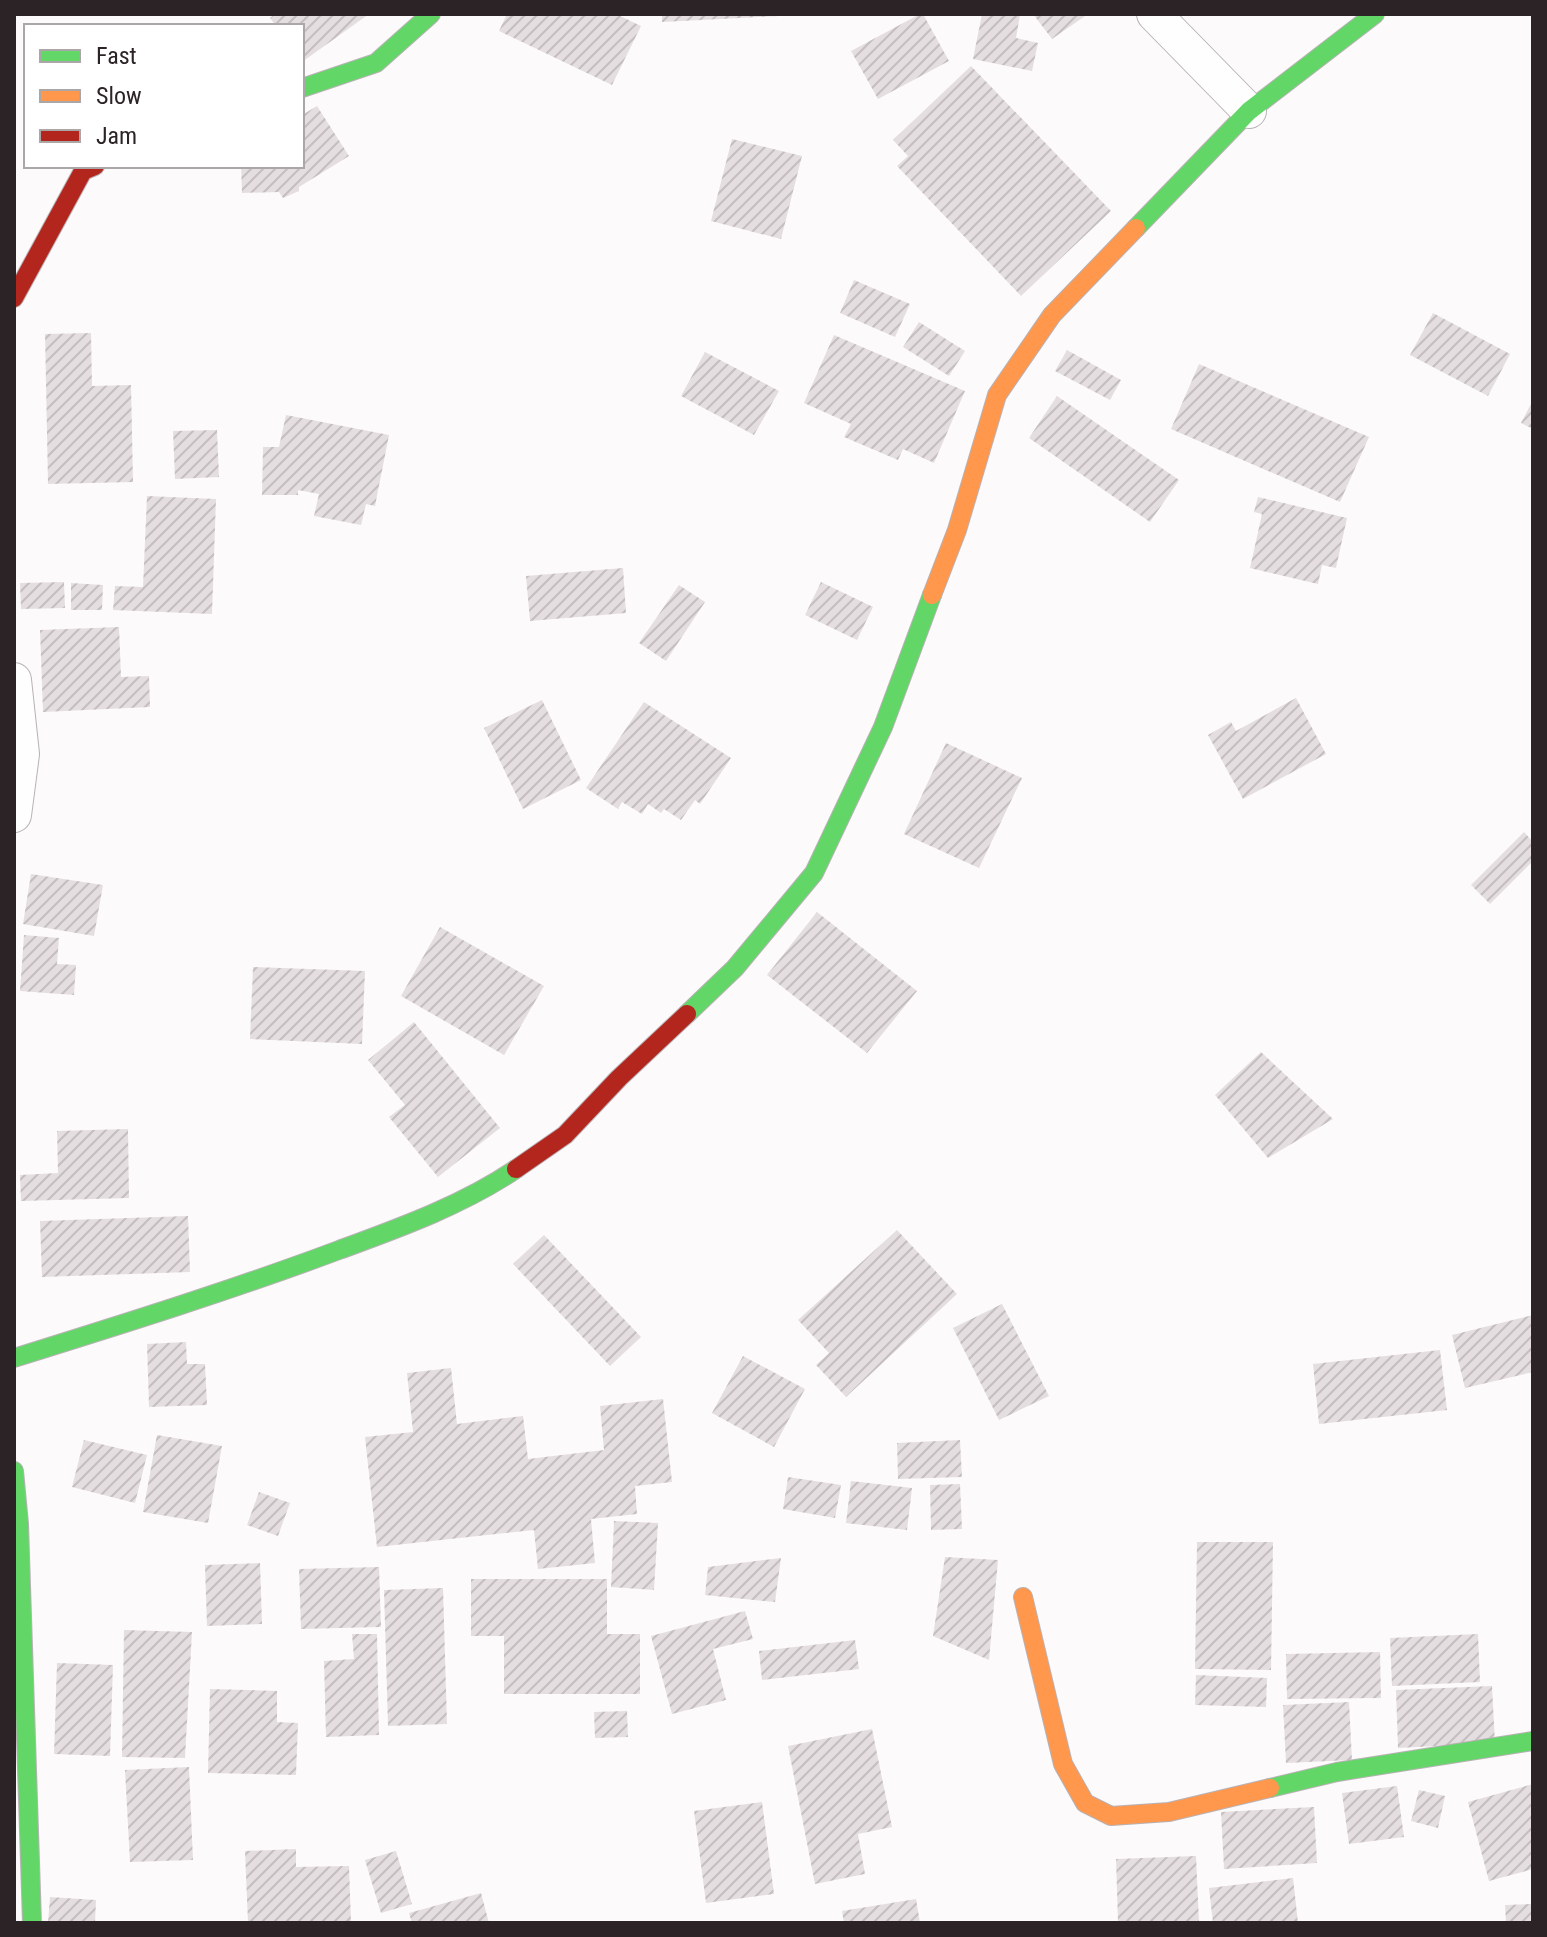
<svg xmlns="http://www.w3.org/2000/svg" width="1547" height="1937" font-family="'Roboto Condensed',sans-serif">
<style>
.building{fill:url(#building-hatch)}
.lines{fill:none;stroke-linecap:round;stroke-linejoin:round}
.street-casing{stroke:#b8b2b5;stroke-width:36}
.fast-casing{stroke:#b8b2b5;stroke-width:20}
.slow-casing{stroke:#b8b2b5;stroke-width:20}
.jam-casing{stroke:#b8b2b5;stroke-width:20}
.street{stroke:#fffefe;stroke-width:34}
.fast{stroke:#63d668;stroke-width:18}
.slow{stroke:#ff974d;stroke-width:18}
.jam{stroke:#b3261e;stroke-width:18}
</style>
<defs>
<pattern id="building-hatch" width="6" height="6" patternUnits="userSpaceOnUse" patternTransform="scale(2)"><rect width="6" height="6" fill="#e5dee1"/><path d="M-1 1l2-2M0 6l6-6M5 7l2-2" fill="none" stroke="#c5bec1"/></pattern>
</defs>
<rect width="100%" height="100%" fill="#fdfafb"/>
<!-- building -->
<g class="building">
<polygon points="275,14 369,14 302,62 302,26 276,26 270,18"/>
<polygon points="507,14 616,14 641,26 612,85 499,31"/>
<polygon points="662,14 779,14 779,16 662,22"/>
<polygon points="920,14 923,14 949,61 878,99 851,51"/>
<polygon points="982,14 1020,15 1016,38 1038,43 1032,71 973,59"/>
<polygon points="1033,14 1088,14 1052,39"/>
<polygon points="971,66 1111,211 1021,296 897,166 908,156 893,140"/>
<polygon points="317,106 349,156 299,187 299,191 283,198 279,192 242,193 241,166 302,166 302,115"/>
<polygon points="732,139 802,156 781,239 711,221"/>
<polygon points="854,280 910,304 895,337 840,313"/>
<polygon points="1433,313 1510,354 1488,396 1410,355"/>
<polygon points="919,322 965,351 949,376 903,347"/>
<polygon points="91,333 92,386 131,385 133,482 48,484 45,334"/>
<polygon points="834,335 965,391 934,463 903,449 898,460 844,437 851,424 804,403"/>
<polygon points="1067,350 1121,380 1110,400 1055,371"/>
<polygon points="705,352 779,391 754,435 681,396"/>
<polygon points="1199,364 1369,437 1340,502 1171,429"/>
<polygon points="1057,396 1179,480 1150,522 1029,438"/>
<polygon points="1533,400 1533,429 1521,423"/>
<polygon points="286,415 389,435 375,506 366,504 361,525 314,516 319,494 298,490 298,495 262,495 263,447 279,447"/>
<polygon points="217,430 219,477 175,479 173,431"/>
<polygon points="147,496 216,499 212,614 113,610 115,586 143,587"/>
<polygon points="1258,497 1347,518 1336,568 1322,565 1318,584 1250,568 1262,514 1254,512"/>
<polygon points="623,568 626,613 530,621 526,576"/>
<polygon points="64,582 65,608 21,609 20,583"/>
<polygon points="821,582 873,607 857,640 805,615"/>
<polygon points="71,583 103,585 102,610 71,610"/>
<polygon points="679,585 705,602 666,661 639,643"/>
<polygon points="119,627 121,677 149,676 150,707 43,712 40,630"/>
<polygon points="1296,698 1326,754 1243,799 1208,735 1231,722 1236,731"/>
<polygon points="542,700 581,780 523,809 484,728"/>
<polygon points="644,702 731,758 700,804 695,800 681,820 664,809 661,813 648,804 642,814 622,802 618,809 586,788"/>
<polygon points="946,743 1022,778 979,868 904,834"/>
<polygon points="1524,832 1533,842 1533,861 1490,904 1471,885"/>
<polygon points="31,874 103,885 94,936 23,924"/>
<polygon points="817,912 917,991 867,1053 767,975"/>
<polygon points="440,927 544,986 504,1055 401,996"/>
<polygon points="24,935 59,938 57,964 76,965 74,995 20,991"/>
<polygon points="253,967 365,971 362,1044 250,1039"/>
<polygon points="414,1022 500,1128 438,1177 389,1117 405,1105 368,1060"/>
<polygon points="1261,1052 1333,1119 1268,1158 1215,1095"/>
<polygon points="128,1129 129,1198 21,1201 20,1175 58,1173 57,1131"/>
<polygon points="188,1216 190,1272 42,1277 40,1221"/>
<polygon points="897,1230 957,1294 846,1397 816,1365 829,1353 798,1320"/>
<polygon points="544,1235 641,1337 610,1366 513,1264"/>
<polygon points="1002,1304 1049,1396 999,1420 953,1328"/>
<polygon points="1533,1315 1533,1372 1465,1388 1452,1335"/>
<polygon points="186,1342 187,1364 205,1364 207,1405 149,1407 147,1344"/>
<polygon points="1440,1350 1447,1410 1319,1424 1313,1364"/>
<polygon points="743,1356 805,1389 774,1447 712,1413"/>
<polygon points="451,1368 457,1424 523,1416 528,1459 604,1450 600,1406 663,1399 672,1482 635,1486 637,1514 591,1519 595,1563 538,1569 534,1530 377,1547 365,1437 413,1432 407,1373"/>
<polygon points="157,1435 222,1446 208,1523 143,1512"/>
<polygon points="84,1440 147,1455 135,1503 72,1487"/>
<polygon points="960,1440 962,1477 898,1479 897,1443"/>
<polygon points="788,1477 841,1485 835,1518 783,1509"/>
<polygon points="851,1481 912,1488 907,1530 846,1523"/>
<polygon points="960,1484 962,1529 931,1530 930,1485"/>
<polygon points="259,1492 290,1503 278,1536 247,1525"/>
<polygon points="614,1521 658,1523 654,1590 611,1587"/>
<polygon points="1197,1542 1273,1542 1271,1670 1195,1669"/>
<polygon points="945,1557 998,1560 989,1660 933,1636"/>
<polygon points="781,1558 775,1602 705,1595 708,1567"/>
<polygon points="260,1563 262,1624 207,1626 205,1565"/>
<polygon points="379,1567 381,1627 301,1629 299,1569"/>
<polygon points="471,1579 607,1579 607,1634 640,1634 640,1694 504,1694 504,1636 471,1636"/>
<polygon points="443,1588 447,1724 388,1726 384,1590"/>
<polygon points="745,1611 753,1639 713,1649 726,1700 672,1714 651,1636"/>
<polygon points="124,1630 192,1632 185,1758 122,1757"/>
<polygon points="352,1634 377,1634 379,1735 326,1737 324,1661 354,1659"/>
<polygon points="1478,1634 1480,1682 1392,1686 1390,1638"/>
<polygon points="855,1640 859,1669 762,1680 759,1651"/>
<polygon points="1380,1652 1381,1698 1287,1699 1286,1654"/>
<polygon points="57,1663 113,1665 110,1756 54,1754"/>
<polygon points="1196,1675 1267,1678 1266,1707 1195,1705"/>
<polygon points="1492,1686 1495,1743 1398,1748 1396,1690"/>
<polygon points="210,1689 277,1691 277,1722 298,1723 296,1775 208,1773"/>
<polygon points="1349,1702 1352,1760 1286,1763 1283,1705"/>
<polygon points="627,1711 628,1737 595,1738 594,1712"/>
<polygon points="872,1729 892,1827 858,1834 865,1874 815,1884 788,1746"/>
<polygon points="189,1767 193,1860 130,1862 125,1770"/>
<polygon points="1533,1784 1533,1869 1489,1881 1468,1802"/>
<polygon points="1397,1786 1404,1837 1349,1844 1342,1793"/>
<polygon points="1419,1790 1445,1796 1438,1828 1411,1821"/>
<polygon points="762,1802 774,1894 706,1903 694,1811"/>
<polygon points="1314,1807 1317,1863 1224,1869 1221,1812"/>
<polygon points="296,1849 296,1867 349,1866 351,1923 248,1923 245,1851"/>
<polygon points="396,1851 412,1904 381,1913 365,1860"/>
<polygon points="1196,1856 1199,1923 1118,1923 1116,1859"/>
<polygon points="1293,1878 1298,1923 1213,1923 1209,1888"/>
<polygon points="481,1893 489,1923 412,1923 409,1913"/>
<polygon points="50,1897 96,1900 95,1923 48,1923"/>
<polygon points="916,1899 920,1923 844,1923 842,1911"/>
<polygon points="1532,1904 1533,1923 1506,1923 1505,1905"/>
</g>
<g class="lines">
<!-- street casing -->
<g class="street-casing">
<g id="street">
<polyline points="1154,14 1249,111"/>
<polyline points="14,680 22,754 14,815"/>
</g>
</g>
<!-- fast casing -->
<g class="fast-casing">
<g id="fast">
<polyline points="302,88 376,63 431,14"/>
<polyline points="1136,228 1249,111 1375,14"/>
<polyline points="687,1014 735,968 814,873 883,727 932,595"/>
<path d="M 14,1358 C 123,1324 232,1290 339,1250 C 399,1228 463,1205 516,1169"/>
<polyline points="14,1471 19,1524 32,1923"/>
<polyline points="1270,1788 1337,1772 1533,1741"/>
</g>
</g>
<!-- slow casing -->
<g class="slow-casing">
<g id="slow">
<polyline points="932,595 957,530 997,395 1052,315 1136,228"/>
<polyline points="1023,1597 1063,1764 1085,1803 1111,1816 1169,1812 1270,1788"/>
</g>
</g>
<!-- jam casing -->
<g class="jam-casing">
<g id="jam">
<polyline points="14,298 83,171 95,166"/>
<polyline points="516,1169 565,1135 619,1078 687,1014"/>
</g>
</g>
<!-- street -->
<use href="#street" class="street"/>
<!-- fast -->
<use href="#fast" class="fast"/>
<!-- slow -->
<use href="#slow" class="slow"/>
<!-- jam -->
<use href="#jam" class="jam"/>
</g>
<!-- border -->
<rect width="1547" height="1937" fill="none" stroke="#2c2327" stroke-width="32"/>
<!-- legend -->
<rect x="24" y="24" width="280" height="144" fill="#ffffff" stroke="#aba7a9" stroke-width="2"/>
<rect x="40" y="50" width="40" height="12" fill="#63d668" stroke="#aba7a9" stroke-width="2"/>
<text x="96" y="64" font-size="24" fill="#2c2327">Fast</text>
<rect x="40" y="90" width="40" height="12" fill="#ff974d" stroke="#aba7a9" stroke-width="2"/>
<text x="96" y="104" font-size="24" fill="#2c2327">Slow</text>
<rect x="40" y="130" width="40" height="12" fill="#b3261e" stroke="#aba7a9" stroke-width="2"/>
<text x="96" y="144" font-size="24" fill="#2c2327">Jam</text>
</svg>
